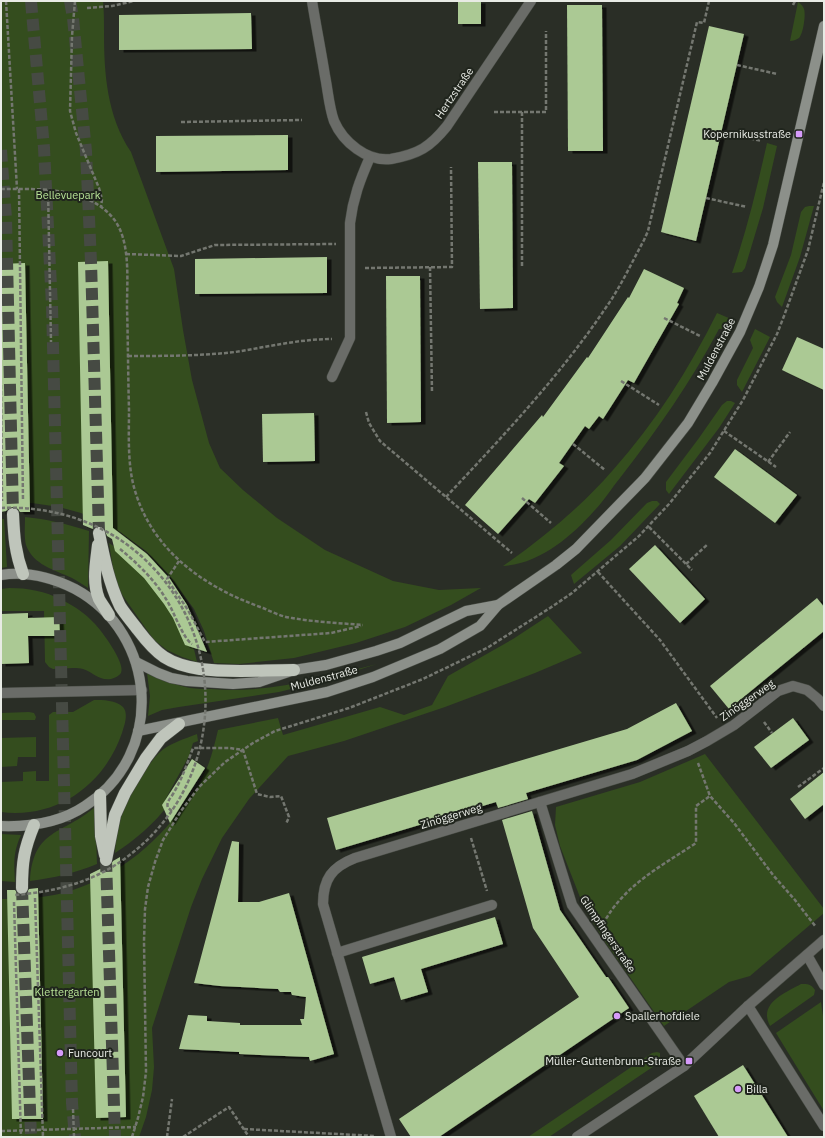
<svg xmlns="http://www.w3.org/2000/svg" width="825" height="1138" font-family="'IBM Plex Sans',sans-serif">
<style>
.green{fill:#344d1e}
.building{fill:#abc994;filter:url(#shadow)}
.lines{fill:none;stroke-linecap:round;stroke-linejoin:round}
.highway-tunnel{stroke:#464a43;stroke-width:12;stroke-dasharray:12 6;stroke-linecap:butt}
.lane-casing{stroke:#484c45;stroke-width:11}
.street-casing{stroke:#484c45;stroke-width:11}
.secondary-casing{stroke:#484c45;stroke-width:11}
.highway-casing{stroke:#484c45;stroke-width:13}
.path{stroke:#747770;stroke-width:2.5;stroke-dasharray:4 2;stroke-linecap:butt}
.lane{stroke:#6a6c68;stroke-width:10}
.street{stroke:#6a6c68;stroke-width:10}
.secondary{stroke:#8c908a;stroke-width:10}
.highway{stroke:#bfc5bb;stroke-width:12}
.path-bridge{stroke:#747770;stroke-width:2.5;stroke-dasharray:4 2;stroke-linecap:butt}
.poi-dot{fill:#d69bfa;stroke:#20251d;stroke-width:1.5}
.labels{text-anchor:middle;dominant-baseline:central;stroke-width:4;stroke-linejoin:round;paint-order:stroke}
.street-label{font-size:11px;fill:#e8ebe5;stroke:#20251d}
.poi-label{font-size:11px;fill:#e8ebe5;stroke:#20251d;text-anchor:start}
.park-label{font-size:11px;fill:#b7e296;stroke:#20251d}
</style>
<defs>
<filter id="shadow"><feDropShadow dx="4.5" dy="2.5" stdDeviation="0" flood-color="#0009"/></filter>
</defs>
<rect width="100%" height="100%" fill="#2a2e26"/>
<!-- green -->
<g class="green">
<path d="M 1,1 L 103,1 C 104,11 104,21 104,32 C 104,74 107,116 131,152 L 174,269 L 183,330 L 192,380 L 209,443 L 220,468 L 243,490 L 277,518 L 325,550 L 393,581 L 439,590 L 481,588 L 451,605 L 405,627 L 356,643 L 294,658 L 239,664 L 214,663 L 204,631 L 194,609 L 169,575 L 146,551 L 120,532 L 81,513 L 59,507 L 32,503 L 1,503 Z"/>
<path d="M 798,2 C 801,4 803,6 804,9 C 806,15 803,34 799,38 C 796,40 793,41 790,41 Z"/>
<path d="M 767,143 L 777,146 L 763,208 L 745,268 L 742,272 L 732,273 C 747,230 757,187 767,143 Z"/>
<polygon points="809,206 814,206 800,257 782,307 777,302 775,297 791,255 801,212 805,207"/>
<path d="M 717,313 L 731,319 L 727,328 L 719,329 C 690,383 658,429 620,478 C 611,489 604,501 594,511 C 571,537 539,564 503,566 C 543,538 581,507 613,470 C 655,423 689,369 717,313 Z"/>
<polygon points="755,329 770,337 742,392 737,385 737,380 753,348 750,340"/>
<polygon points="727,401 731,401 735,403 719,428 669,494 666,490 666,482 699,438 722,405"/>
<polygon points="652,501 657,501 660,504 620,546 574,584 571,575 611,540 647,503"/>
<path d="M 25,517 C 47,519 67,524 89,531 L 88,588 C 83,585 78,581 72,578 C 55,570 33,565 26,545 C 24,537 25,526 25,517 Z"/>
<polygon points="1,519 4,519 7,567 1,568"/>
<polygon points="109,543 124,553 152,577 193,645 197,662 182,657 167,650 154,640 123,596 115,581"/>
<path d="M 9,588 C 28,588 45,591 62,600 C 74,606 85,613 94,623 C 101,630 126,663 121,673 C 119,676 115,678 111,679 C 99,681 93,672 83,669 C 75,667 61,669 53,669 L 49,667 L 45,662 L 44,611 L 1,611 L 1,589 Z"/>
<path d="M 548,616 L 582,653 L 535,673 L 445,707 L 344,741 L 288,756 L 249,799 L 222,838 L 202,879 L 191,907 L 152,1028 L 154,1067 L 152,1090 L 146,1117 L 139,1137 L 1,1137 L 1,899 C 25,899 50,898 73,890 C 121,874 161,840 188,799 C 193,793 198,786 202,779 C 210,763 214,747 218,730 L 278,718 L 283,735 L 380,707 L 404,715 L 432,705 L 448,676 L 513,639 Z"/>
<path d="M 377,664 L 323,681 L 279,692 L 179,707 L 162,710 L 148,716 L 150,696 L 147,673 C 161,679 175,685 190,688 C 197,689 204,689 211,689 C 268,694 322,678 377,664 Z"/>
<path d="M 94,700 C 103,700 116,700 123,707 C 129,714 124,726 122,733 C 104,785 57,819 1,812 L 1,738 L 36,737 L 36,757 L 18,757 L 17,766 L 1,767 L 1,782 L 23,781 L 23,772 L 36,771 L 36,781 L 49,781 L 49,715 L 53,712 L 73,712 Z"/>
<polygon points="29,712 34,713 36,717 35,720 1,720 1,713"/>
<path d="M 197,734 L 198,741 L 193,743 L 189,756 L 165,800 L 168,805 C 154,824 135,840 115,853 C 116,843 115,832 118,822 C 123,805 146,766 159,753 C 169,743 185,739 197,734 Z"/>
<polygon points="705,754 824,909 824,913 750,976 729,982 664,1026 606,943 585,910 560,846 555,825 556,807 640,782"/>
<path d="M 95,807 L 97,864 C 75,873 54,878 30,881 C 33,828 63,835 95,807 Z"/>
<path d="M 1,834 L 21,835 C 13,853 14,862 15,882 L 1,881 Z"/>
<path d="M 801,984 C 808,984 811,984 815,990 L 814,995 L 770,1026 C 758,1003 785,993 801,984 Z"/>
<polygon points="821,1002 824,1023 824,1111 776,1033"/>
<polygon points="657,1052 660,1053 660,1062 549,1137 528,1137 652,1053"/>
</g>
<!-- building -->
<g class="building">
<rect x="458" y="1" width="23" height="23"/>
<polygon points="567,5 602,5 603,151 568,151"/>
<polygon points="251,13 252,49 119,50 119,15"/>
<polygon points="709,26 744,34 696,241 661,232"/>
<polygon points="288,135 288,170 156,172 156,136"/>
<polygon points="478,162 512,162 513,308 480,309"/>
<polygon points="327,257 327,293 195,294 195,259"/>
<polygon points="108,261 113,528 147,554 170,579 187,605 207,652 185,645 173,618 164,604 144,578 115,551 112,539 107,536 104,528 98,526 93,529 83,525 78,262"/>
<polygon points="25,263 30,512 20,512 17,508 13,507 9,508 6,511 1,512 1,264"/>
<polygon points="644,269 684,288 677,303 679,304 634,383 628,380 603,419 599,416 589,429 585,426 559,463 564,466 535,503 529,499 498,534 465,505 542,415 543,417 587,357 588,358 628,297 629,298"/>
<polygon points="386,276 420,276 421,422 387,423"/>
<polygon points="797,337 824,349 824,390 782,370"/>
<polygon points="314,413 315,461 263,462 262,414"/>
<polygon points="735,449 797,495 775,523 714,477"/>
<polygon points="655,545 705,599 680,623 629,569"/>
<polygon points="817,598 824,607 824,631 729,709 710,686"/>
<polygon points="28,613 28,618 59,617 60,636 28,636 29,663 1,664 1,614"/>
<polygon points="676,703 692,731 637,760 526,793 528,799 498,808 496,802 336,850 327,818 627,729"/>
<polygon points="793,718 809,740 771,768 754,747"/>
<polygon points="192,759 205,768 170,823 162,805"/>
<polygon points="824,772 824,804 805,819 790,799"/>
<polygon points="532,811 560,910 606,977 608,977 629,1008 439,1137 411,1137 399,1119 579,997 533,928 502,820"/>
<polygon points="232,841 239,842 238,902 259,902 289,893 334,1054 310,1061 309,1057 239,1054 239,1052 179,1049 188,1015 207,1016 207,1021 240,1023 240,1025 302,1025 300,1019 304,1019 306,997 292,995 291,992 280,992 278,989 220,986 194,983"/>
<polygon points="120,857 126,1117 96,1118 90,874 104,867 109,867 113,861"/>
<polygon points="38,888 43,1119 12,1119 7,890 15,890 18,894 22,895 26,894 29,889"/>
<polygon points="495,917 503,944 421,969 428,992 401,1000 394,977 370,984 362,957"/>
<polygon points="743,1065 788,1137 719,1137 694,1096"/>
</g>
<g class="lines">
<!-- highway-tunnel -->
<g class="highway-tunnel">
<polyline points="31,1 44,148 52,306 72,1103 75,1137"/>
<polyline points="70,1 73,18 86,151 91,262 99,533"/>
<polyline points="1,150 6,218 13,514"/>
<polyline points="106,860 115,1137"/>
<polyline points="22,888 31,1137"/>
</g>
<!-- lane casing -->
<g class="lane-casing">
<g id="lane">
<polyline points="1,693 142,690"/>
<polyline points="337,953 492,905"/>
</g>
</g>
<!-- street casing -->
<g class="street-casing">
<g id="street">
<path d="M 312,1 C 316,26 321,51 325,76 C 328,91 329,107 334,121 C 343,142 367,162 391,159 C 419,154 430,147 447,126 L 531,1"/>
<path d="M 332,377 L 350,338 L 350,223 C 353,198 360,180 370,157"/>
<polyline points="540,802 572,905 684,1066"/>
<polyline points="807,955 824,985"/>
<polyline points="748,1006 824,1126"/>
<path d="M 391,1137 L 323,904 C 323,879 332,867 355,858 L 632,774 L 688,751 L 707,741 L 734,725 L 778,691 L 793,686 L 807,690 L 818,699 L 824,706"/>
<polyline points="577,1137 684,1066 715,1037 748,1006 824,940"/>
</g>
</g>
<!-- secondary casing -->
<g class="secondary-casing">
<g id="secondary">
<path d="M 1,575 C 26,571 53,578 75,589 C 158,634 166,754 85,806 C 60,823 31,827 1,826"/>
<polyline points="136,662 158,673 171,678 187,681 233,684 259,682 294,670 326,665 376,651 400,643 466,611 498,605"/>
<polyline points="138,731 327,692 373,677 440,649 480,626 498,605 556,565 576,549 608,516 645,478 688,423 712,383 740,332 759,287 773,245 824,26"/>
</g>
</g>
<!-- highway casing -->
<g class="highway-casing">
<g id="highway">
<path d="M 13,514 C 14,537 15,552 23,574"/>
<path d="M 99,533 C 104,558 109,583 120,606 C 125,614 132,622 138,630 C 157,655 168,664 200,669 C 231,673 263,670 294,670"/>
<path d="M 98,545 C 96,563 92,582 99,599 C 102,604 106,610 109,615"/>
<polyline points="100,795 101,836 105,855"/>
<polyline points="106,860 115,815 125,793 146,758 161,738 179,724"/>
<path d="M 22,888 C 22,862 24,849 34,825"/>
</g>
</g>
<!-- path -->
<g class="path">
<polyline points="6,1 17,189"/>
<polyline points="75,1 72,36 70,111 76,133 99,188 102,199 101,207"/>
<polyline points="793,5 795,1"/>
<polyline points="87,8 112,6 134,1"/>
<polyline points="737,65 777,74"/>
<polyline points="494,112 546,112 546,31"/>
<polyline points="522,112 522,266"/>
<polyline points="181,122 302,120"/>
<polyline points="721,132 762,141"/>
<path d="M 1,189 C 39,189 86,186 113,218 C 131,240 127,279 127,307 C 128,341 128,375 129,409 C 129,437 127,467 136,494 C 155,553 206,588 263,608 C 272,612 282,617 292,618 C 315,622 339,623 363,625"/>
<polyline points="19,189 23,501"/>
<polyline points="48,190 51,342"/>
<polyline points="706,198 747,207"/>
<polyline points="126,254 181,256 215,245 336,244"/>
<polyline points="430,267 432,393"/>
<polyline points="365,268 452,267 451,167"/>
<polyline points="664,318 700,336"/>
<path d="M 128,356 C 164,356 200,356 235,352 C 267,347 300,339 332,339"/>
<polyline points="621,381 659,405"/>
<polyline points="1,385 2,501"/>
<polyline points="366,412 369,423 380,441 512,553"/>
<polyline points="724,431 776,467"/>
<polyline points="573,444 605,470"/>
<polyline points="768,462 790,432"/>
<path d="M 446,497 C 503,436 560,376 607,306 C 621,286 632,262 644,240 L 648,231 L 697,22 L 704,23 L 709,1"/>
<polyline points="522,498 551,523"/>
<polyline points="649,527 692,570"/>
<path d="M 120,549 C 137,563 154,579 166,599 C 173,609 183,639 192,644"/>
<polyline points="179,561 167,579 188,610 205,642 331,633 361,626"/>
<polyline points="686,564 708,544"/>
<polyline points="598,572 660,640 717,718"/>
<polyline points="764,722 772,733"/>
<polyline points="698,763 710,796 734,823 773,875 795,900 816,927"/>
<polyline points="798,787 824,768"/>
<path d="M 172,811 L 168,808 C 166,802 170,799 173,794 C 182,779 187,764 193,748 L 230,748 L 243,750 L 257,794 L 270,797 L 281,796 L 289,817 L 286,824"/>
<polyline points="471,838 487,891"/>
<polyline points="35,898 43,1137"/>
<polyline points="14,902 21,1137"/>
<path d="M 603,924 C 624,885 660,867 696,843 L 696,806 L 710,796"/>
<polyline points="73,1109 74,1137"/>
<polyline points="244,1129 375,1136"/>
<polyline points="1,1131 136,1127"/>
<polyline points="132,1137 138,1118 143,1097 146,1072 144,941 145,909 148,887 155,862 163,840 181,811 199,787 225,762 253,743 275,731 349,708 423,679 487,648 550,608 572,593 639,536 669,504 710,453 743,400 777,334 784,316 808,250 824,182"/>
<polyline points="167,1137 172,1099"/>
<polyline points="183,1137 229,1107 249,1137"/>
</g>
<!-- lane -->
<use href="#lane" class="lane"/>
<!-- street -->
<use href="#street" class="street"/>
<!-- secondary -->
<use href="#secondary" class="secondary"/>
<!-- highway -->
<use href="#highway" class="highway"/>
<!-- path-bridge -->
<path class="path-bridge" d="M 1,508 C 44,506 86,517 122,541 C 231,616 234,778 127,857 C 94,882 55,892 14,895"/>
</g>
<!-- markers -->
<g class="poi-dot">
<rect x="795" y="130" width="8" height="8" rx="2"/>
<circle cx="617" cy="1016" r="4"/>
<circle cx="60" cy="1053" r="4"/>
<rect x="685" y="1057" width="8" height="8" rx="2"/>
<circle cx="738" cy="1089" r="4"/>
</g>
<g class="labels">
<!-- street labels -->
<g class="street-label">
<text transform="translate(454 93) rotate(-56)">Hertzstraße</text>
<text transform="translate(716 349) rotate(-62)">Muldenstraße</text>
<text transform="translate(324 678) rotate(-15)">Muldenstraße</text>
<text transform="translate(747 700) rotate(-35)">Zinöggerweg</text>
<text transform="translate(451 816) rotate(-17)">Zinöggerweg</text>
<text transform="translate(608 934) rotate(56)">Glimpfingerstraße</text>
</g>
<!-- poi labels -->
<g class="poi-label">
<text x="791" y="134" text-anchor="end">Kopernikusstraße</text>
<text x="625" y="1016">Spallerhofdiele</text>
<text x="68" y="1053">Funcourt</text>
<text x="681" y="1061" text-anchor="end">Müller-Guttenbrunn-Straße</text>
<text x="746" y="1089">Billa</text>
</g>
<!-- park labels -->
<g class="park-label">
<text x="68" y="195">Bellevuepark</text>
<text x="67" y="992">Klettergarten</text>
</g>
</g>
<!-- border -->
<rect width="825" height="1138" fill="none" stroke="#e8ebe5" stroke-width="4"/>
</svg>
